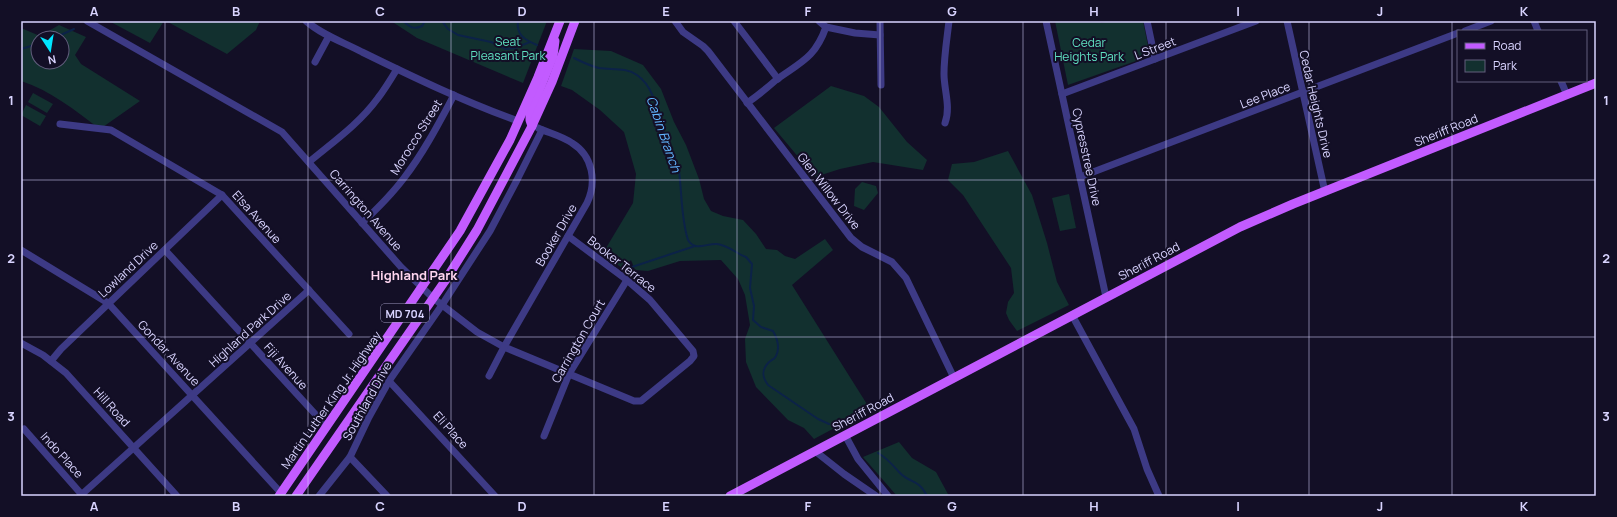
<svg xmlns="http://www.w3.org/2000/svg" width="1617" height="517" font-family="Manrope,sans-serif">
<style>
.green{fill:#12302f;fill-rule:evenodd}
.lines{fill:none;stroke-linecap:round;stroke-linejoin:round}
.stream{stroke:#0c2248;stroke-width:2}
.minor{stroke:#3d3a85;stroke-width:7}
.major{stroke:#c25bff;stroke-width:9}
.grid{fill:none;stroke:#d9d4ff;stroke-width:1;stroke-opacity:0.55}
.labels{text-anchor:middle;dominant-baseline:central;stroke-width:4;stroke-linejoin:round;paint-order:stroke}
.shield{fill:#130f26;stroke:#9e99be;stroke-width:1}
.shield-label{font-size:11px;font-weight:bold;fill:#d9d4ff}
.park-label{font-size:12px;fill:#5fe0c0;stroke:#130f26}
.street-label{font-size:12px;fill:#d9d4ff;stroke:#130f26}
.water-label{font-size:13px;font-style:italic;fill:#62b6ff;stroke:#130f26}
.neighbourhood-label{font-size:13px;font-weight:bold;fill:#ffd6f0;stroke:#130f26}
.neatline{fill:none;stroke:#d9d4ff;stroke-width:1.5}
.grid-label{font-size:13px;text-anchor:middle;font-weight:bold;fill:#d9d4ff}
</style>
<rect width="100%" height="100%" fill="#130f26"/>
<!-- green -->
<g class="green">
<polygon points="109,21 164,21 150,43"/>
<polygon points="166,21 260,21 256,30 227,54"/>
<polygon points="391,21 547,21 523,83 417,38"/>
<polygon points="1055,21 1100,21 1101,23 1109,21 1143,21 1150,56 1068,85"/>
<path d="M 59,25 L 86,37 L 75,55 L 81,64 L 140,101 L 100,129 C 76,111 50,90 21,81 L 21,28 L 40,36 ZM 38,38 L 62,38 L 62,62 L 38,62 Z"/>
<polygon points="574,49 611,51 643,65 661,89 674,122 686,145 699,179 704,199 711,211 723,216 743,220 756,234 766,249 777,250 785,256 795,259 825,239 833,250 792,285 870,409 814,439 804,428 788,420 756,387 746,362 745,339 750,325 745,295 738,279 721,260 680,261 648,271 635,270 631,260 623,269 603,253 633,203 636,174 624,132 600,110 572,90 561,86"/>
<polygon points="831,86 864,96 879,107 907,142 927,160 923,170 873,162 840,169 815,177 774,128"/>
<polygon points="33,93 53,104 47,113 28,102"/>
<polygon points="26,105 46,116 40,126 21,115"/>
<polygon points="1008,151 1032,195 1047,243 1057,282 1069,305 1017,331 1009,320 1006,313 1008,302 1014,293 1011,268 963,195 948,180 952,164 974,162"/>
<polygon points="862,182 876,186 878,193 864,210 854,206 855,189"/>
<polygon points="1069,194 1076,228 1060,231 1052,198"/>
<polygon points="899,442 912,458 936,472 949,496 897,496 863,457"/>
</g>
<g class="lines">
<!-- stream -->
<g class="stream">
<path d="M 403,21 C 410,27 413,30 422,26 L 425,21"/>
<polyline points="442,21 448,29 458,35 491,42 506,49 515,48 530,42"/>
<path d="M 518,21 C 516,35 525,40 537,45"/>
<polyline points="54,38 74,29"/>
<polyline points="21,49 38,44"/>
<path d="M 574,58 C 582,62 590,66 599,68 C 612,70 626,67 637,75 C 657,89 657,117 665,138 C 669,149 677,159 679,171 C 682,194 681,218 688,240 C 695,252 707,243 717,244 C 728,245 737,254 746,257 L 752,264 L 750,288 L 754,306 L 753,320 L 761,327 L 773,331 C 777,338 780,348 776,356 C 775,359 771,360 769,362 C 761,370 762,377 768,385 L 818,419 L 829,424"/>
<polyline points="632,267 695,246"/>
<path d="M 878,453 C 887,458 892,464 899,472 C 910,484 918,478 927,496"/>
</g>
<!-- minor -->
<g class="minor">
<polyline points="87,21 282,132 401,267 433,298 477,332 504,347 634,401 641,401 690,361 694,356 693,351 650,300 627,280 568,236"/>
<path d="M 306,21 C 322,35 343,42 362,52 C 413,77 465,102 518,121"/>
<polyline points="675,21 683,32 703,46 708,51 851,238 862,247 892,262 906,278 954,378"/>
<polyline points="734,21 778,79"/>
<polyline points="819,21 826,27 855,33 880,35"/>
<polyline points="880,21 881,85"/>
<polyline points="1046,21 1106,297"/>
<polyline points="1147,21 1155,59"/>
<polyline points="1287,21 1325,192"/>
<polyline points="1534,21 1538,31"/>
<polyline points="1465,31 1491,21"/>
<polyline points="315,62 329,36"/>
<polyline points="1561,81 1567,95"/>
<polyline points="1062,94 1256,21"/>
<path d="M 747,103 C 757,96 767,88 776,80 C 801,62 815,58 826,27"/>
<path d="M 945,123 C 951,107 944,90 944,74 C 944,56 947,39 949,21"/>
<polyline points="60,124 111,130 222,195 349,334"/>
<path d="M 309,162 C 333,142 359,124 378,98 C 385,89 391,79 397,69"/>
<polyline points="1080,177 1458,33"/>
<path d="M 362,223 C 377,209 392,194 404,178 C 424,152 439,123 454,95"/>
<polyline points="21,250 108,303 281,493"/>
<polyline points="165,250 327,427"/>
<polyline points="1072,315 1134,429 1147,469 1159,496"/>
<polyline points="21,343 43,355 66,373 177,496"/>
<polyline points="51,361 61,349 222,195"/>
<path d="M 489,376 L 504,347 L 587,203 C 597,182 593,156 572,143 C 562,136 549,133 538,128"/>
<polyline points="389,381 495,496"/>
<polyline points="24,429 83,496"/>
<polyline points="845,435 858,459 888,496"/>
<polyline points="544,436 569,374 627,280"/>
<polyline points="815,451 844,474 876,496"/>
<polyline points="350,457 387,496"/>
<polyline points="80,496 309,290"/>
<polyline points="319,496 350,457 369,417 389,381 442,305 490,231 517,180 542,130"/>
</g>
<!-- major -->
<g class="major">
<polyline points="532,126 530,120 530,113 553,56 555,41"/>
<polyline points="279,496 460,231 510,140 538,77 560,21"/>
<polyline points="296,496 445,281 477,230 532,126 552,82 575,21"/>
<polyline points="730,496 1240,227 1293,204 1596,83"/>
</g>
</g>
<!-- grid -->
<path class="grid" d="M 165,21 L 165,496M 308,21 L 308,496M 451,21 L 451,496M 594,21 L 594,496M 737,21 L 737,496M 880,21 L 880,496M 1023,21 L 1023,496M 1166,21 L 1166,496M 1309,21 L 1309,496M 1452,21 L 1452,496M 21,180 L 1596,180M 21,337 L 1596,337"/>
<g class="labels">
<!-- shield labels -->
<rect class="shield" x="381" y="304" width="48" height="18" rx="3"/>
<g class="shield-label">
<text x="405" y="313">MD 704</text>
</g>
<!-- park labels -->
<g class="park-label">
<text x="508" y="41">Seat<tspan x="508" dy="14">Pleasant Park</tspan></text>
<text x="1089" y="42">Cedar<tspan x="1089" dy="14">Heights Park</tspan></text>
</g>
<!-- street labels -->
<g class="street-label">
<text transform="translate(1155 48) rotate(-21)">L Street</text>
<text transform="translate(1265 95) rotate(-21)">Lee Place</text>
<text transform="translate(1316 104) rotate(77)">Cedar Heights Drive</text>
<text transform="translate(1446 130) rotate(-22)">Sheriff Road</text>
<text transform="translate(416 137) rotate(-58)">Morocco Street</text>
<text transform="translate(1087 157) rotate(78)">Cypresstree Drive</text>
<text transform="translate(829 191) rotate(52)">Glen Willow Drive</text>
<text transform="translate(366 210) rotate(49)">Carrington Avenue</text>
<text transform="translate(257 217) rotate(48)">Elsa Avenue</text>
<text transform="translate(556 235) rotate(-60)">Booker Drive</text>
<text transform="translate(1149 261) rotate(-28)">Sheriff Road</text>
<text transform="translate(622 264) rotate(38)">Booker Terrace</text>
<text transform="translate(128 269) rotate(-43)">Lowland Drive</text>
<text transform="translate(250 329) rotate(-42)">Highland Park Drive</text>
<text transform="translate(578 341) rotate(-60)">Carrington Court</text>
<text transform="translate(169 353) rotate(47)">Gondar Avenue</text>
<text transform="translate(286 366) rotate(48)">Fiji Avenue</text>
<text transform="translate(331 400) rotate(-55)">Martin Luther King Jr. Highway</text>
<text transform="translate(367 401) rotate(-61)">Southland Drive</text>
<text transform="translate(112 407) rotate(48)">Hill Road</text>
<text transform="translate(863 412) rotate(-28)">Sheriff Road</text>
<text transform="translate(451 430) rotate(48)">Eli Place</text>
<text transform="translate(62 455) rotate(48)">Indo Place</text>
</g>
<!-- water labels -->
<g class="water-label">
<text transform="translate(664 134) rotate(71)">Cabin Branch</text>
</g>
<!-- neighbourhood labels -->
<g class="neighbourhood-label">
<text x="414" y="275">Highland Park</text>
</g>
</g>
<!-- border -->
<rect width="1617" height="517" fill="none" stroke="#130f26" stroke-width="44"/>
<!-- legend -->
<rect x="1457" y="30" width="130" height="52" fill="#130f26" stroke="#625e7d"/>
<rect x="1465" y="43" width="20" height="6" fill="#c25bff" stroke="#625e7d"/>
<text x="1493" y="50" font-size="12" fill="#d9d4ff">Road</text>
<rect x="1465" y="60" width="20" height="12" fill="#12302f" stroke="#625e7d"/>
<text x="1493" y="70" font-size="12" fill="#d9d4ff">Park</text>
<!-- north arrow -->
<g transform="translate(50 50) rotate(168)"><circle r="19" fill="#130f26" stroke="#625e7d"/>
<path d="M0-3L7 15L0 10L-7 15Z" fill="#00e5ff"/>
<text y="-6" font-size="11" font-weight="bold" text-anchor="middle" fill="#d9d4ff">N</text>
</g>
<rect x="22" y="22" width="1573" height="473" class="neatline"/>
<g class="grid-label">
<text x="94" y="16">A</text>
<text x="236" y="16">B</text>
<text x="380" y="16">C</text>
<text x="522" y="16">D</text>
<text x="666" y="16">E</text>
<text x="808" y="16">F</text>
<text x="952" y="16">G</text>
<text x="1094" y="16">H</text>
<text x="1238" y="16">I</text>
<text x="1380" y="16">J</text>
<text x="1524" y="16">K</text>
<text x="11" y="105">1</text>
<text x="1606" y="105">1</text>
<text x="11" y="263">2</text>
<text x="1606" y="263">2</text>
<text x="11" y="421">3</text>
<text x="1606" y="421">3</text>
<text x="94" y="511">A</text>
<text x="236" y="511">B</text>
<text x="380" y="511">C</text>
<text x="522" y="511">D</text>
<text x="666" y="511">E</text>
<text x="808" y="511">F</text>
<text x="952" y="511">G</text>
<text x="1094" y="511">H</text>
<text x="1238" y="511">I</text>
<text x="1380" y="511">J</text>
<text x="1524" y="511">K</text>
</g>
</svg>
